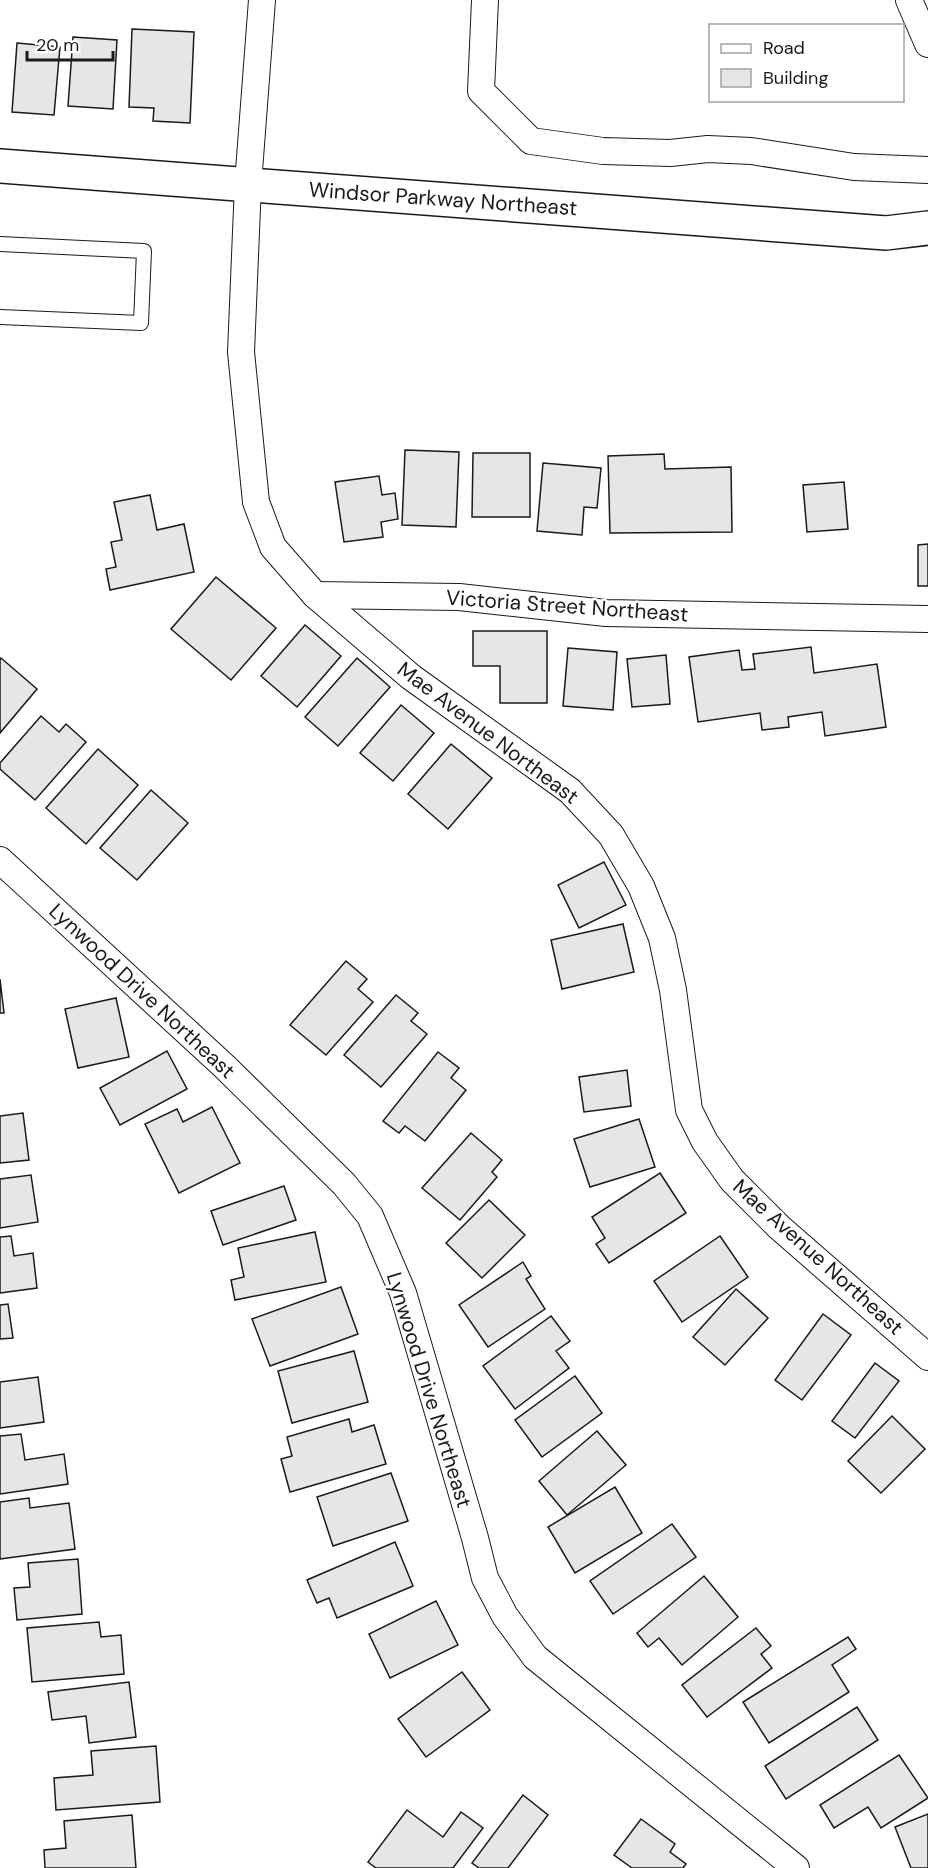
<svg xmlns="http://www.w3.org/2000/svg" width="928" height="1868" font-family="'DM Sans',sans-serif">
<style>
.building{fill:#e6e6e6;stroke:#1a1a1a;stroke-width:1.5}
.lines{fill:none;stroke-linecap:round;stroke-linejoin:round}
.lane-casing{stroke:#1a1a1a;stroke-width:16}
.street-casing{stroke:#1a1a1a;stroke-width:28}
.secondary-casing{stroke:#1a1a1a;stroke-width:36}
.lane{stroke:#fff;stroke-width:14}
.street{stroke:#fff;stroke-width:26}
.secondary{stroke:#fff;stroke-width:33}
.labels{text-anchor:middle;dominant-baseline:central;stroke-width:4.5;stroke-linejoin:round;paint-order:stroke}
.street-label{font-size:21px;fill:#1a1a1a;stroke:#fff}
</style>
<rect width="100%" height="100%" fill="#fff"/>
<!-- building -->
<g class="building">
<polygon points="132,29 194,32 190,123 153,121 154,108 129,107"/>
<polygon points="73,37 117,40 113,109 68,106"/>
<polygon points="17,43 60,47 54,115 12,112"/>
<polygon points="405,450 459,452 456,527 402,525"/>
<polygon points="473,453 530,453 530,517 472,517"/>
<polygon points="664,454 665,469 731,467 732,532 610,533 608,456"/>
<polygon points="543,463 601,468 597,508 584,507 582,535 537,531"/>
<polygon points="379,476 382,495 395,493 398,519 381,522 383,537 344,542 335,482"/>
<polygon points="844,482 848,529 807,532 803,485"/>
<polygon points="150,495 157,530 184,524 194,572 110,590 106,569 116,567 111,542 122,540 114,502"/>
<polygon points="928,544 928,586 918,586 918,545"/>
<polygon points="216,577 276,628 231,680 171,629"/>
<polygon points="305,625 341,656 297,707 261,676"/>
<polygon points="473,631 547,631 547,703 500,703 500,666 473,666"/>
<polygon points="811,647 814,673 877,664 886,727 825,736 822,712 788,717 789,727 762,730 760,713 698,722 689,657 739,650 742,670 755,669 753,654"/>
<polygon points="568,648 617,652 613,710 563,706"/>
<polygon points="666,655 670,704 632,707 627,659"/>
<polygon points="1,658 37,689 0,733 0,660"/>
<polygon points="357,658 390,687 338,746 305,717"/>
<polygon points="401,705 434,733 393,781 360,753"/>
<polygon points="41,716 59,732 66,724 86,742 35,800 0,769 0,763"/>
<polygon points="451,744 492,778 448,829 408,794"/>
<polygon points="98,749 138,785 86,844 46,808"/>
<polygon points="151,790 188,823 137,880 100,848"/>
<polygon points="604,862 626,905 579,928 558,885"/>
<polygon points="623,924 634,972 562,989 551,940"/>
<polygon points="346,961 367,979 358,989 373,1002 326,1055 290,1025"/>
<polygon points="0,979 4,1013 0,1013"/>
<polygon points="396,995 418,1013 411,1021 427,1034 381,1087 344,1055"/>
<polygon points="116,998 129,1057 78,1068 65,1009"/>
<polygon points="167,1051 187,1089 120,1125 100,1088"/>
<polygon points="438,1052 459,1068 451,1078 466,1090 425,1141 405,1126 399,1133 383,1121"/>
<polygon points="627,1070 631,1106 584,1112 579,1077"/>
<polygon points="212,1107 240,1163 179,1193 145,1124 177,1109 183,1122"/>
<polygon points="23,1113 29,1160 0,1163 0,1116"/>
<polygon points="639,1119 655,1167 590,1187 574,1139"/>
<polygon points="471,1133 502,1160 492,1172 497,1177 460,1220 422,1188"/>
<polygon points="660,1173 686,1213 609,1263 596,1244 605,1238 592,1217"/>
<polygon points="31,1175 38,1222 0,1228 0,1179"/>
<polygon points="284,1186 296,1220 223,1245 211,1211"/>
<polygon points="489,1200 525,1235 482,1278 446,1243"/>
<polygon points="315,1232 326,1282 235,1300 231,1280 244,1277 238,1248"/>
<polygon points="11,1236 14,1256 33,1253 37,1288 0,1293 0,1237"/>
<polygon points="720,1236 748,1277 682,1322 654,1281"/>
<polygon points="523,1262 531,1276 526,1279 545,1309 488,1347 459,1305"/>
<polygon points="341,1287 358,1334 270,1366 252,1319"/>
<polygon points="736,1289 768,1318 725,1365 693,1337"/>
<polygon points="8,1304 13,1338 0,1339 0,1305"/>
<polygon points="823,1314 851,1335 802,1400 775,1380"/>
<polygon points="551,1316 570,1341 556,1351 569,1368 515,1409 483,1366"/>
<polygon points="354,1351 368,1402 292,1423 278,1371"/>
<polygon points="875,1363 899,1381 855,1438 832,1421"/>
<polygon points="575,1376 602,1413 542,1457 515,1420"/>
<polygon points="38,1377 44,1422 0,1428 0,1382"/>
<polygon points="892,1416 925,1449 881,1493 848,1461"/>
<polygon points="349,1419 352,1432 374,1425 386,1464 290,1492 281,1459 292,1456 287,1437"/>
<polygon points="597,1431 626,1465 567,1515 539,1481"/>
<polygon points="21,1434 25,1460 64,1454 68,1484 0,1494 0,1436"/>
<polygon points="391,1473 408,1521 333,1546 317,1497"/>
<polygon points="615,1487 642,1533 575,1573 548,1527"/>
<polygon points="29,1498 30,1508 69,1503 75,1549 0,1559 0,1502"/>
<polygon points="672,1524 696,1557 613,1614 590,1581"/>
<polygon points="395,1542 413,1586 337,1618 329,1598 317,1603 307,1580"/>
<polygon points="78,1559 82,1614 17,1620 14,1588 30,1587 28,1563"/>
<polygon points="704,1576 738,1617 682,1665 659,1638 648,1647 637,1633"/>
<polygon points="436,1601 458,1645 390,1678 369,1634"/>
<polygon points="99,1622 101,1637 121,1635 124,1674 32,1682 27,1628"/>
<polygon points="756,1628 771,1646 761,1654 772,1668 707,1717 682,1685"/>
<polygon points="848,1637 856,1649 832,1665 849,1692 769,1743 743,1702"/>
<polygon points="462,1672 490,1710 426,1757 398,1719"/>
<polygon points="129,1682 136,1737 89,1743 86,1716 52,1720 48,1692"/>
<polygon points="857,1707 878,1740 786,1799 765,1766"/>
<polygon points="156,1746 160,1802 56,1810 54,1778 93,1775 91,1751"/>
<polygon points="899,1755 928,1798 881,1828 868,1807 834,1828 820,1805"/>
<polygon points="523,1795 548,1815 508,1868 479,1868 472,1863"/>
<polygon points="407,1810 443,1837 461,1812 483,1828 453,1868 376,1868 368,1862"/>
<polygon points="928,1814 928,1868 911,1868 895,1827"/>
<polygon points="132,1815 136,1868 45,1868 44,1850 66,1848 64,1821"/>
<polygon points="641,1819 675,1844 670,1852 686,1864 683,1868 632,1868 614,1855"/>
</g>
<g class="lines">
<!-- lane casing -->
<g class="lane-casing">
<polyline id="lane" points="0,244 144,251 141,323 0,317"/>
</g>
<!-- street casing -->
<g class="street-casing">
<g id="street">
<polyline points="262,0 248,184 241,352 256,502 273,547 315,595 411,677 570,791 611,835 641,886 662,938 673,990 689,1110 705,1142 732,1180 779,1227 928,1357"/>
<polyline points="485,0 481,91 531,141 603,151 670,153 708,149 751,151 854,167 928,170"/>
<polyline points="909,0 928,44"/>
<polyline points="315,595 459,597 606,613 928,619"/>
<polyline points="0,860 224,1066 344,1184 370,1216 403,1293 475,1538 485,1578 505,1616 535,1657 796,1868"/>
</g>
</g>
<!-- secondary casing -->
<g class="secondary-casing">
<polyline id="secondary" points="0,166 886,233 928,228"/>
</g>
<!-- lane -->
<use href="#lane" class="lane"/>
<!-- street -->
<use href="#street" class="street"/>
<!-- secondary -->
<use href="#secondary" class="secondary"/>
</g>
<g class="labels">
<!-- street labels -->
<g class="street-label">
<text transform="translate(443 199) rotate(4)">Windsor Parkway Northeast</text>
<text transform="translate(567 606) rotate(4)">Victoria Street Northeast</text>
<text transform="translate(488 733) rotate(37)">Mae Avenue Northeast</text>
<text transform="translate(142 991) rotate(43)">Lynwood Drive Northeast</text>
<text transform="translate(818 1257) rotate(42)">Mae Avenue Northeast</text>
<text transform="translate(429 1390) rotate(73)">Lynwood Drive Northeast</text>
</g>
</g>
<!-- legend -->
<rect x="709" y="24" width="195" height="78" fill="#ffffff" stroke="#a3a3a3" stroke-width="1.5"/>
<rect x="721" y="44" width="30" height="9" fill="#ffffff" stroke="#a3a3a3" stroke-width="1.5"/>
<text x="763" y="54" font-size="18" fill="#1a1a1a">Road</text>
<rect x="721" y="69" width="30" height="18" fill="#e6e6e6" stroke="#a3a3a3" stroke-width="1.5"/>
<text x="763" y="84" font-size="18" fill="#1a1a1a">Building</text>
<!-- scale -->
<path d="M27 51v9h86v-9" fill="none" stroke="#1a1a1a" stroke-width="3"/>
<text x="36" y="51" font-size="18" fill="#1a1a1a" stroke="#ffffff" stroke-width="4.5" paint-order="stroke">20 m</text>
</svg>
